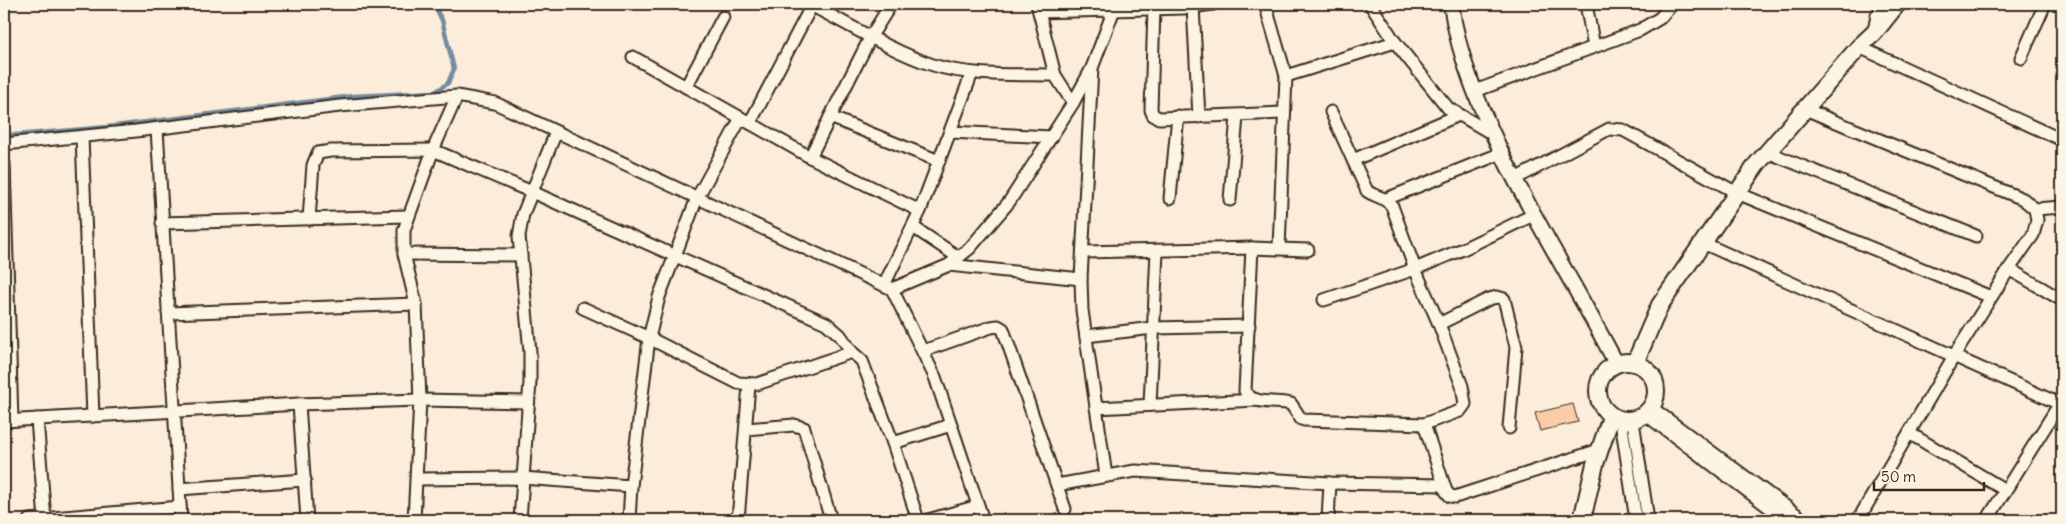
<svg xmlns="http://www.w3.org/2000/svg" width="2066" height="524" font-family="Delius,sans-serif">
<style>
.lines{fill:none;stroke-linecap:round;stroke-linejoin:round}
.stream{stroke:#748ca0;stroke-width:4.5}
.building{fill:#f9cda8;stroke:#3b2a1e}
.minor-casing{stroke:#3b2a1e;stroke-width:15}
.tertiary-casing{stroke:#3b2a1e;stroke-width:18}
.secondary-casing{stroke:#3b2a1e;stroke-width:20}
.minor{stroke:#fcf5e5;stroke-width:11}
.tertiary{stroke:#fcf5e5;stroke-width:14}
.secondary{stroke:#fcf5e5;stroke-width:16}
</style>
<rect width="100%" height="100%" fill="#fbedd9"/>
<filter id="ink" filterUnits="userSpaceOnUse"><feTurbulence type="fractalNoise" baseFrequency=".02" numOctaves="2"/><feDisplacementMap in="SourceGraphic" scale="10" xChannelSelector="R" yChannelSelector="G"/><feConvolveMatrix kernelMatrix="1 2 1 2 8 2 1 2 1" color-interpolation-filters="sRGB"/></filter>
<g filter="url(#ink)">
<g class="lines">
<!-- stream -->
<polyline class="stream" points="4,134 16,135 107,127 353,96 435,92 448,83 454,69 442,20 433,4"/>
</g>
<!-- building -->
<polygon class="building" points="1573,404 1578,422 1540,431 1535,413"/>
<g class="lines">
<!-- minor casing -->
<g class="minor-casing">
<g id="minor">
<path d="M 809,4 C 848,24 891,51 933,65 C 971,77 1015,74 1055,75 L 1073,103"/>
<polyline points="1037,4 1055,75"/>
<polyline points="1265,4 1286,76 1279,248"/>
<polyline points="1370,4 1395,42 1448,108 1491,133"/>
<polyline points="1586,4 1594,47"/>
<polyline points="1193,6 1199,117"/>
<polyline points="1154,8 1151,110 1153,115 1159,118 1283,113"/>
<polyline points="1039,12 1184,8 1213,4"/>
<polyline points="1874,32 1877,15 1884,4"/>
<polyline points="1859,47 2062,140"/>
<polyline points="633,57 810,157 920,211"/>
<polyline points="2021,58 2045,4"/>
<polyline points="1092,68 1081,279 1082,310 1106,476"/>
<polyline points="1286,76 1395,42"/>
<polyline points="686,87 723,17"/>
<polyline points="1475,91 1640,30 1660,18 1672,4"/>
<polyline points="1805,109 2023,199 2035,209 2037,220 2033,235 2009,269 1954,356 1858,520"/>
<polyline points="830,117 939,161"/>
<polyline points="750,123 812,5"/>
<polyline points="157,129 181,520"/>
<polyline points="950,132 1052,137"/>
<polyline points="82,137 93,416"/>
<polyline points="4,144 136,131 340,106 457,96 495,103 892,289 935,377 983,520"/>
<polyline points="1767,152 1976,236"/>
<polyline points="810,157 871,36 891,4"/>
<polyline points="1353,160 1459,115"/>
<polyline points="4,164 12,420"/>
<polyline points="1515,179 1609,129 1623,130 1737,193 1991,297"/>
<polyline points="1170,198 1178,116"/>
<polyline points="1386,199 1502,153"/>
<polyline points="1230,200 1237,116"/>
<polyline points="2035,209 2062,207"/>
<polyline points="309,219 313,165 318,153 331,151 433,150 532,192 826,323 840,335 852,352"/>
<polyline points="162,223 407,216"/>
<polyline points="913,227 958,257"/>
<polyline points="1703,243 2062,405"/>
<path d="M 1252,248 L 1245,391 C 1252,406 1278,400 1291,404 L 1301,419 L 1304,420 L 1424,424 L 1460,411 L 1465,404 L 1462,386 L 1439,324 L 1415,269 L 1392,206 C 1383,195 1376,198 1367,191 L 1331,112"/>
<polyline points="1083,252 1252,248 1308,250"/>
<polyline points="404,254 521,255"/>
<polyline points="949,265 1081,279"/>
<polyline points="2009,269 2062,300"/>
<polyline points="884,285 920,211 972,73"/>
<polyline points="892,289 949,265 970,248 1009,202 1073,103 1092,68 1116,4"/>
<polyline points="1324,300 1415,269 1463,249 1533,215"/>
<polyline points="583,308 649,338 738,383 757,384 852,352 862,361 893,443 918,520"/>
<polyline points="168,313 416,304"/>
<polyline points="1439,324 1489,299 1497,297 1504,299 1516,347 1509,428"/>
<polyline points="1086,336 1153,328 1249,326"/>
<polyline points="923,351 991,327 998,326 1003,329 1065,509"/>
<polyline points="299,404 307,520"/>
<polyline points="1150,405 1157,251"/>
<polyline points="1096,408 1257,400"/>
<polyline points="1652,408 1804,520"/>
<polyline points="1645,414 1786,520"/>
<polyline points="37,419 45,520"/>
<polyline points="4,421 299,404 420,400 528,402"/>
<polyline points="1621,421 1636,520"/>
<polyline points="1633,421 1648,520"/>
<polyline points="1424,424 1446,491 1450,496 1455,497 1599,450"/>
<polyline points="746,429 794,425 804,428 831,520"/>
<polyline points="1909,433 2005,490"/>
<polyline points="893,443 951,425"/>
<polyline points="417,479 522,478 631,486"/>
<polyline points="1057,485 1135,471 1330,483 1444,485"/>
<polyline points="179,489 305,480"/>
<polyline points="29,520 180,507"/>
<polyline points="414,520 420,400 416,304 404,254 404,230 433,150 457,96"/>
<polyline points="520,520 530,382 530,352 519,236 523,214 556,132"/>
<polyline points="629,520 631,486 649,338 659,297 697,198 741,118"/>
<polyline points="738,520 749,385"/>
<polyline points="928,520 978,506"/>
<polyline points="1328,520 1330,483"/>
<polyline points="1987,520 2062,400"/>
</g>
</g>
<!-- tertiary casing -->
<g class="tertiary-casing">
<path id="tertiary" d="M 1451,4 C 1459,61 1482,112 1507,164 C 1541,231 1581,296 1616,363"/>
</g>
<!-- secondary casing -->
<g class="secondary-casing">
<g id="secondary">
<circle cx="1627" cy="391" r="29"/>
<polyline points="1635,363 1660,305 1757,164 1859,47 1874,33 1897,4"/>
<polyline points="1582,520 1595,464 1611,417"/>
</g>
</g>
<!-- minor -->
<use href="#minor" class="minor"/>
<!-- tertiary -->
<use href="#tertiary" class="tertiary"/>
<!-- secondary -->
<use href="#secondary" class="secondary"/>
</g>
</g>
<!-- margin -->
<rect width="2066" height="524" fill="none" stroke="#fcf5e5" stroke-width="20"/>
<rect x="10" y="10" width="2046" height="504" fill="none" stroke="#3b2a1e" stroke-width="2" filter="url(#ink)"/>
<!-- scale -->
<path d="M1874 482v8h110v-8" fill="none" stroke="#3b2a1e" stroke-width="2.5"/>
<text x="1881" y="482" font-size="15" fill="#3b2a1e" stroke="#fcf5e5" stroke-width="4" paint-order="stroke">50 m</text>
</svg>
